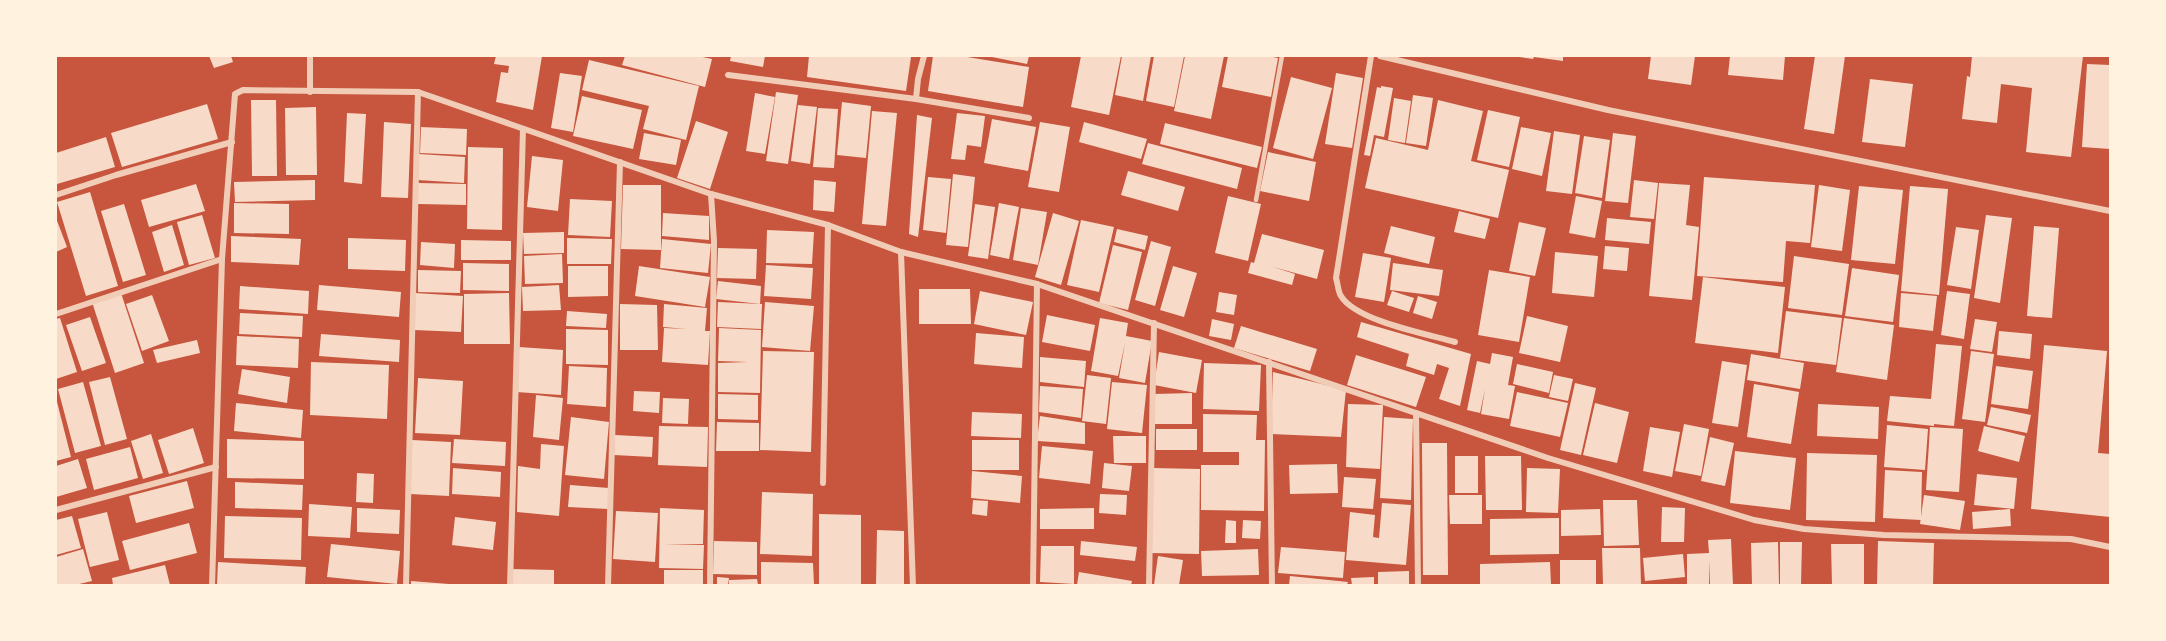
<svg xmlns="http://www.w3.org/2000/svg" width="2166" height="641" font-family="'IBM Plex Sans',sans-serif">
<style>
.building{fill:#f7dbc8}
.lines{fill:none;stroke-linecap:round;stroke-linejoin:round}
.service{stroke:#f1ccb7;stroke-width:4.5}
.minor{stroke:#f1ccb7;stroke-width:6}
</style>
<rect width="100%" height="100%" fill="#c8553d"/>
<!-- building -->
<g class="building">
<polygon points="209,56 231,56 233,62 214,68"/>
<polygon points="496,56 542,56 533,110 496,102 501,72 508,73 509,66 494,64"/>
<polygon points="625,56 698,56 712,59 705,87 622,65"/>
<polygon points="731,56 765,56 763,67 730,61"/>
<polygon points="809,56 911,57 906,91 807,77"/>
<polygon points="933,56 961,56 1029,67 1023,107 928,91"/>
<polygon points="1081,56 1121,56 1109,115 1071,107"/>
<polygon points="1122,56 1151,56 1143,101 1115,95"/>
<polygon points="1154,56 1184,56 1174,107 1146,101"/>
<polygon points="1185,56 1224,56 1211,119 1174,111"/>
<polygon points="1228,56 1268,56 1278,58 1271,97 1222,87"/>
<polygon points="1513,56 1563,56 1563,61 1534,57 1533,59"/>
<polygon points="1651,56 1695,56 1691,85 1648,79"/>
<polygon points="1730,56 1785,56 1783,80 1728,75"/>
<polygon points="1815,56 1845,56 1834,134 1804,129"/>
<polygon points="1972,56 2083,56 2071,157 2026,152 2032,88 2001,84 1997,123 1962,119 1967,76 1970,77"/>
<polygon points="992,57 992,56 1029,56 1027,64"/>
<polygon points="589,60 699,86 686,140 643,129 649,106 582,90"/>
<polygon points="2087,64 2110,65 2110,149 2082,147"/>
<polygon points="560,73 582,76 573,132 551,128"/>
<polygon points="1336,73 1363,78 1352,148 1325,144"/>
<polygon points="1291,77 1332,88 1313,159 1273,148"/>
<polygon points="1870,79 1913,84 1905,147 1862,142"/>
<polygon points="1381,86 1393,88 1384,137 1374,135 1370,156 1364,155 1377,87 1381,88"/>
<polygon points="776,92 798,95 788,164 766,161"/>
<polygon points="755,93 775,97 765,154 746,151"/>
<polygon points="1413,95 1433,98 1426,146 1406,143"/>
<polygon points="582,96 642,110 633,149 573,136"/>
<polygon points="1394,98 1411,101 1405,143 1388,140"/>
<polygon points="251,100 276,100 277,176 252,176"/>
<polygon points="1438,100 1483,111 1471,161 1509,170 1498,218 1365,188 1376,138 1428,150"/>
<polygon points="842,102 871,106 866,158 837,155"/>
<polygon points="207,104 218,139 122,167 111,133"/>
<polygon points="798,105 817,107 810,164 791,161"/>
<polygon points="316,107 317,175 286,175 285,108"/>
<polygon points="818,108 838,109 834,168 813,167"/>
<polygon points="1488,110 1520,117 1509,167 1477,160"/>
<polygon points="872,111 897,113 886,226 862,224"/>
<polygon points="347,113 366,114 362,184 344,182"/>
<polygon points="957,113 985,116 981,147 967,145 965,160 951,159"/>
<polygon points="917,115 932,118 918,237 909,234"/>
<polygon points="992,119 1036,127 1028,171 984,163"/>
<polygon points="696,121 728,132 710,189 677,178"/>
<polygon points="384,122 411,124 408,198 381,197"/>
<polygon points="1040,122 1070,127 1059,192 1028,187"/>
<polygon points="1084,122 1147,139 1141,159 1079,142"/>
<polygon points="1165,123 1262,147 1257,168 1160,144"/>
<polygon points="421,127 467,129 466,155 420,153"/>
<polygon points="1521,127 1551,133 1542,176 1512,169"/>
<polygon points="1554,131 1580,135 1572,194 1546,191"/>
<polygon points="644,133 681,140 676,165 639,159"/>
<polygon points="1613,133 1636,136 1628,203 1605,201"/>
<polygon points="1584,136 1610,140 1602,198 1575,193"/>
<polygon points="106,137 115,167 57,184 56,177 56,153"/>
<polygon points="1148,143 1242,168 1237,189 1142,164"/>
<polygon points="468,147 503,148 502,230 467,229"/>
<polygon points="1268,152 1316,162 1309,201 1260,191"/>
<polygon points="419,154 465,157 464,183 418,180"/>
<polygon points="532,156 563,160 558,211 527,207"/>
<polygon points="1128,171 1185,187 1178,211 1121,195"/>
<polygon points="953,174 975,177 968,247 946,245"/>
<polygon points="928,177 951,179 946,233 923,230"/>
<polygon points="1704,177 1815,185 1810,243 1786,241 1783,282 1697,276"/>
<polygon points="315,180 315,200 235,202 234,182"/>
<polygon points="814,180 836,182 834,212 813,210"/>
<polygon points="1634,180 1658,183 1654,219 1630,217"/>
<polygon points="418,183 466,184 466,205 418,204"/>
<polygon points="1659,183 1690,185 1686,225 1699,227 1692,300 1649,296"/>
<polygon points="196,184 205,211 149,227 141,200"/>
<polygon points="623,185 661,185 661,250 621,249"/>
<polygon points="1819,185 1850,190 1842,251 1811,247"/>
<polygon points="1859,186 1903,190 1895,264 1851,260"/>
<polygon points="1910,186 1948,189 1939,295 1901,291"/>
<polygon points="90,192 118,286 86,296 57,202"/>
<polygon points="1228,196 1261,204 1248,261 1215,253"/>
<polygon points="1576,196 1602,201 1595,238 1569,233"/>
<polygon points="570,199 612,201 610,237 568,235"/>
<polygon points="234,203 289,204 289,234 234,233"/>
<polygon points="999,203 1019,207 1009,259 990,255"/>
<polygon points="124,204 146,275 123,282 101,211"/>
<polygon points="975,204 995,207 988,259 968,256"/>
<polygon points="1021,208 1047,212 1038,265 1013,260"/>
<polygon points="1459,211 1490,219 1485,239 1454,232"/>
<polygon points="663,213 709,216 709,240 662,236"/>
<polygon points="1053,213 1079,221 1061,285 1035,277"/>
<polygon points="202,215 215,258 189,265 177,222"/>
<polygon points="1986,215 2012,218 2000,303 1974,298"/>
<polygon points="56,218 67,247 56,252"/>
<polygon points="1607,218 1651,222 1649,244 1605,240"/>
<polygon points="1081,220 1114,227 1099,292 1067,285"/>
<polygon points="1519,222 1546,228 1535,276 1509,271"/>
<polygon points="172,225 184,265 164,272 152,232"/>
<polygon points="1391,226 1435,237 1429,264 1384,253"/>
<polygon points="2034,226 2059,228 2052,318 2027,316"/>
<polygon points="1956,227 1979,230 1971,289 1947,285"/>
<polygon points="1117,229 1148,236 1145,250 1114,242"/>
<polygon points="767,230 814,232 812,264 766,263"/>
<polygon points="564,232 564,253 524,254 523,233"/>
<polygon points="1262,234 1324,250 1317,279 1273,267 1295,274 1292,285 1248,273 1251,262 1254,263"/>
<polygon points="231,236 301,239 299,265 231,262"/>
<polygon points="348,238 406,240 405,271 348,269"/>
<polygon points="567,238 612,239 611,264 567,264"/>
<polygon points="662,239 711,244 708,273 660,268"/>
<polygon points="461,240 511,241 511,260 461,260"/>
<polygon points="1151,241 1171,247 1155,306 1135,300"/>
<polygon points="421,242 455,244 454,268 420,265"/>
<polygon points="1113,245 1142,252 1128,310 1099,303"/>
<polygon points="1605,246 1629,248 1627,271 1603,269"/>
<polygon points="718,248 757,249 756,279 717,278"/>
<polygon points="1555,252 1598,256 1594,297 1552,293"/>
<polygon points="1363,253 1391,258 1384,302 1355,297"/>
<polygon points="562,254 563,283 525,284 524,256"/>
<polygon points="1794,256 1849,264 1842,315 1788,308"/>
<polygon points="463,263 509,264 509,291 463,290"/>
<polygon points="1393,263 1443,270 1439,296 1390,290"/>
<polygon points="766,265 813,268 811,299 764,296"/>
<polygon points="568,266 608,266 608,296 568,297"/>
<polygon points="639,266 710,277 705,307 635,296"/>
<polygon points="1173,266 1197,273 1184,317 1160,310"/>
<polygon points="1852,268 1899,275 1893,322 1845,316"/>
<polygon points="418,270 461,271 460,293 418,292"/>
<polygon points="1489,270 1530,277 1519,342 1478,335"/>
<polygon points="1703,277 1785,287 1778,353 1695,343"/>
<polygon points="718,281 761,286 760,304 716,299"/>
<polygon points="319,285 401,292 399,317 317,310"/>
<polygon points="559,285 561,310 523,311 522,287"/>
<polygon points="240,286 309,291 308,314 239,309"/>
<polygon points="919,289 970,289 971,324 919,324"/>
<polygon points="980,291 1033,302 1026,335 974,324"/>
<polygon points="1392,291 1414,298 1409,312 1387,305"/>
<polygon points="1947,291 1970,294 1964,339 1941,335"/>
<polygon points="1219,292 1237,295 1234,315 1216,312"/>
<polygon points="121,293 144,363 115,373 92,302"/>
<polygon points="415,293 463,296 461,332 414,330"/>
<polygon points="509,293 510,344 464,344 464,294"/>
<polygon points="1901,293 1937,296 1933,331 1899,327"/>
<polygon points="152,295 169,341 142,351 126,304"/>
<polygon points="1418,296 1437,302 1432,319 1413,313"/>
<polygon points="718,302 762,304 761,329 717,327"/>
<polygon points="765,302 814,306 810,351 762,347"/>
<polygon points="620,304 657,305 658,350 620,350"/>
<polygon points="664,304 707,308 705,331 710,331 708,365 662,362 664,328 687,329 663,327"/>
<polygon points="567,311 607,314 606,328 566,326"/>
<polygon points="1786,311 1842,318 1836,365 1780,358"/>
<polygon points="240,313 303,316 302,337 239,334"/>
<polygon points="1047,315 1095,325 1090,351 1042,342"/>
<polygon points="1527,316 1568,326 1560,362 1519,353"/>
<polygon points="90,317 106,363 82,371 66,325"/>
<polygon points="60,318 77,372 56,379 56,319"/>
<polygon points="1100,318 1128,323 1126,336 1152,341 1145,383 1119,378 1125,343 1118,376 1091,371"/>
<polygon points="1844,318 1894,325 1887,380 1836,372"/>
<polygon points="1212,319 1234,324 1231,340 1209,336"/>
<polygon points="1975,319 1997,322 1992,352 1970,349"/>
<polygon points="1361,322 1471,354 1460,406 1439,399 1449,368 1437,364 1434,375 1406,366 1409,354 1357,337"/>
<polygon points="1241,326 1317,349 1310,371 1234,348"/>
<polygon points="719,328 761,330 760,393 718,392 718,363 748,362 718,361"/>
<polygon points="566,329 608,330 608,365 566,364"/>
<polygon points="1999,331 2032,334 2030,359 1997,355"/>
<polygon points="976,333 1024,337 1022,368 974,364"/>
<polygon points="321,334 400,340 399,362 319,356"/>
<polygon points="237,336 299,339 298,368 236,365"/>
<polygon points="197,340 200,353 157,363 153,350"/>
<polygon points="1936,344 1962,346 1954,426 1934,424 1934,426 1887,421 1890,396 1931,399"/>
<polygon points="2044,345 2107,351 2098,453 2110,454 2110,517 2031,509"/>
<polygon points="519,347 563,350 561,395 516,392"/>
<polygon points="763,351 814,352 811,452 760,450"/>
<polygon points="1971,351 1994,354 1985,422 1962,419"/>
<polygon points="1159,352 1202,360 1196,393 1154,385"/>
<polygon points="1492,353 1513,357 1508,385 1515,386 1509,419 1481,414 1485,389 1480,413 1467,410 1477,361 1490,364"/>
<polygon points="1751,354 1804,363 1800,389 1747,380"/>
<polygon points="1356,355 1426,377 1416,407 1347,385"/>
<polygon points="1040,357 1086,361 1084,387 1040,382"/>
<polygon points="1722,361 1747,365 1738,427 1712,423"/>
<polygon points="311,362 389,365 387,419 310,415"/>
<polygon points="1204,363 1261,365 1259,411 1203,409"/>
<polygon points="1517,364 1553,372 1549,393 1513,384"/>
<polygon points="569,366 607,368 606,407 567,404"/>
<polygon points="1996,366 2033,371 2028,409 1991,404"/>
<polygon points="242,369 290,377 287,403 238,394"/>
<polygon points="1273,372 1346,390 1341,437 1271,434"/>
<polygon points="1087,375 1111,378 1106,424 1082,421"/>
<polygon points="1554,375 1573,379 1568,401 1549,397"/>
<polygon points="110,377 127,439 105,445 89,382"/>
<polygon points="418,378 463,381 460,435 415,433"/>
<polygon points="83,382 101,446 75,453 58,389"/>
<polygon points="1112,382 1147,385 1142,433 1107,429"/>
<polygon points="1575,383 1596,388 1581,455 1560,450"/>
<polygon points="1754,384 1799,392 1791,444 1747,437"/>
<polygon points="1040,386 1083,389 1081,418 1039,412"/>
<polygon points="634,391 660,392 659,413 633,411"/>
<polygon points="1517,392 1568,403 1560,437 1510,426"/>
<polygon points="1192,393 1192,424 1154,424 1154,394"/>
<polygon points="718,394 758,395 758,420 718,419"/>
<polygon points="536,395 563,398 559,440 533,437"/>
<polygon points="56,398 71,457 56,461"/>
<polygon points="663,398 689,399 688,424 662,423"/>
<polygon points="236,403 303,410 301,438 234,431"/>
<polygon points="1595,403 1629,412 1617,463 1583,455"/>
<polygon points="1348,404 1383,405 1380,469 1346,467"/>
<polygon points="1818,404 1879,407 1878,439 1817,436"/>
<polygon points="1991,407 2031,415 2027,433 1987,425"/>
<polygon points="972,412 1022,414 1021,438 971,436"/>
<polygon points="1203,414 1257,415 1256,440 1265,440 1264,511 1201,510 1201,465 1239,465 1239,452 1203,452"/>
<polygon points="1040,416 1085,423 1085,444 1037,441"/>
<polygon points="571,417 609,422 604,479 565,475"/>
<polygon points="1384,417 1413,419 1411,500 1380,498"/>
<polygon points="717,422 759,423 759,451 716,451"/>
<polygon points="1684,424 1709,429 1701,476 1675,471"/>
<polygon points="1887,425 1928,429 1925,470 1884,467"/>
<polygon points="659,426 708,427 707,467 658,465"/>
<polygon points="1984,426 2025,436 2019,462 1978,451"/>
<polygon points="1650,427 1680,432 1672,477 1643,471"/>
<polygon points="1930,427 1963,429 1959,492 1926,490"/>
<polygon points="193,428 204,463 169,474 158,440"/>
<rect x="1156" y="429" width="41" height="21"/>
<polygon points="151,434 163,473 143,479 131,441"/>
<polygon points="615,435 653,437 652,457 614,455"/>
<polygon points="1113,436 1146,436 1146,463 1114,463"/>
<polygon points="1710,437 1734,443 1725,486 1701,481"/>
<polygon points="227,439 304,441 304,479 227,478"/>
<polygon points="454,439 506,442 505,466 452,463"/>
<polygon points="412,440 451,442 449,496 410,494"/>
<rect x="972" y="440" width="47" height="30"/>
<polygon points="1422,443 1447,443 1448,575 1423,575"/>
<polygon points="541,444 564,446 559,516 517,512 518,466 540,469"/>
<polygon points="1042,446 1093,451 1090,484 1039,478"/>
<polygon points="130,447 138,478 94,490 86,459"/>
<polygon points="1735,451 1796,458 1790,510 1730,503"/>
<polygon points="1807,453 1877,455 1875,522 1806,520"/>
<rect x="1455" y="456" width="23" height="37"/>
<polygon points="1485,456 1521,456 1522,510 1486,510"/>
<polygon points="78,459 87,488 56,497 56,466"/>
<polygon points="1104,463 1132,466 1129,491 1102,488"/>
<polygon points="1337,464 1338,493 1290,494 1289,465"/>
<polygon points="453,468 501,472 500,497 452,494"/>
<polygon points="1153,468 1200,469 1199,554 1151,553"/>
<polygon points="1527,468 1560,469 1558,513 1526,512"/>
<polygon points="1885,470 1922,472 1921,520 1883,518"/>
<polygon points="972,471 1022,476 1020,503 971,498"/>
<polygon points="357,473 374,474 373,503 356,502"/>
<polygon points="1977,474 2017,478 2014,509 1974,505"/>
<polygon points="1344,477 1376,479 1373,509 1342,507"/>
<polygon points="187,481 194,508 136,523 129,496"/>
<polygon points="235,482 303,485 302,510 235,508"/>
<polygon points="570,485 609,488 608,509 568,507"/>
<polygon points="762,492 813,494 812,556 760,554"/>
<polygon points="1100,494 1127,495 1126,515 1099,513"/>
<polygon points="1449,495 1482,495 1482,524 1450,524"/>
<polygon points="1924,495 1965,501 1960,530 1920,524"/>
<polygon points="973,500 988,501 987,516 972,514"/>
<polygon points="1603,500 1637,500 1639,545 1604,546"/>
<polygon points="1382,503 1411,505 1406,565 1346,560 1350,512 1375,515 1373,537 1379,538"/>
<polygon points="309,504 352,507 350,538 308,536"/>
<polygon points="1662,507 1685,508 1684,542 1661,542"/>
<polygon points="357,508 400,510 399,534 357,532"/>
<polygon points="660,508 704,510 703,544 664,544 704,545 703,569 659,568"/>
<polygon points="1094,508 1094,529 1040,529 1040,509"/>
<polygon points="1600,509 1601,535 1561,536 1561,510"/>
<polygon points="2010,509 2011,526 1973,529 1972,512"/>
<polygon points="616,511 658,513 655,562 613,559"/>
<polygon points="107,512 119,560 90,567 78,519"/>
<polygon points="819,514 861,515 861,585 819,585"/>
<polygon points="72,516 81,548 56,555 56,520"/>
<polygon points="225,516 302,518 301,560 224,558"/>
<polygon points="455,517 496,522 493,550 452,545"/>
<polygon points="1559,518 1559,554 1490,555 1490,519"/>
<polygon points="1226,520 1236,521 1236,543 1225,543"/>
<polygon points="1243,520 1261,521 1260,539 1242,538"/>
<polygon points="189,523 197,553 130,570 122,541"/>
<polygon points="877,530 904,531 904,585 876,585"/>
<polygon points="1731,539 1733,585 1710,585 1709,560 1709,585 1687,585 1687,554 1709,553 1708,540"/>
<polygon points="714,541 757,542 757,575 713,574"/>
<polygon points="1081,541 1137,547 1135,561 1080,555"/>
<polygon points="1878,541 1934,543 1933,585 1877,585"/>
<polygon points="1778,542 1779,585 1752,585 1751,543"/>
<polygon points="1780,542 1802,542 1801,585 1780,585"/>
<polygon points="331,544 400,551 397,584 327,577"/>
<polygon points="1831,544 1864,544 1864,585 1832,585"/>
<polygon points="1041,546 1074,546 1074,584 1040,582"/>
<polygon points="1281,547 1345,552 1343,578 1278,573"/>
<polygon points="1602,548 1640,548 1641,585 1603,585"/>
<polygon points="83,549 92,581 75,585 56,585 56,557"/>
<polygon points="1258,549 1259,575 1202,576 1201,551"/>
<polygon points="1683,554 1685,577 1645,581 1643,558"/>
<polygon points="1158,556 1183,560 1179,585 1154,585"/>
<rect x="1560" y="560" width="36" height="25"/>
<polygon points="218,562 306,567 305,585 217,585"/>
<polygon points="761,562 813,563 814,585 761,585"/>
<polygon points="1550,562 1551,585 1480,585 1480,564"/>
<polygon points="165,565 170,585 113,585 112,578"/>
<polygon points="511,569 554,570 554,585 511,585"/>
<rect x="664" y="570" width="39" height="15"/>
<polygon points="1409,571 1409,585 1378,585 1378,572"/>
<polygon points="1079,572 1132,581 1131,585 1077,585"/>
<polygon points="1290,576 1348,582 1347,585 1289,585"/>
<polygon points="717,577 729,578 728,585 717,585"/>
<polygon points="1374,577 1374,585 1352,585 1351,578"/>
<polygon points="757,579 758,585 729,585 729,580"/>
<polygon points="411,581 449,584 449,585 411,585"/>
</g>
<g class="lines">
<!-- service -->
<polyline class="service" points="1256,200 1282,56"/>
<!-- minor -->
<g class="minor">
<polyline points="310,56 310,92"/>
<path d="M 1371,56 L 1336,278 C 1338,284 1338,292 1341,296 C 1356,321 1427,334 1455,342"/>
<polyline points="1380,56 1608,110 2110,211"/>
<polyline points="728,75 916,99 918,79 924,56"/>
<polyline points="916,99 1029,118"/>
<polyline points="56,195 116,175 232,142"/>
<polyline points="901,252 913,586"/>
<polyline points="56,314 222,259"/>
<polyline points="1269,362 1272,586"/>
<polyline points="1416,413 1418,586"/>
<polyline points="823,483 828,225"/>
<polyline points="56,510 216,467"/>
<polyline points="212,586 222,259 235,94 243,90 418,92 711,194 828,225 901,252 1037,284 1548,458 1754,520 1804,529 1884,535 2071,539 2110,547"/>
<polyline points="406,586 418,92"/>
<polyline points="510,586 523,129"/>
<polyline points="608,586 620,162"/>
<polyline points="710,586 714,241 711,194"/>
<polyline points="1033,586 1037,284"/>
<polyline points="1149,586 1154,323"/>
</g>
</g>
<!-- border -->
<rect width="2166" height="641" fill="none" stroke="#fff3e0" stroke-width="114"/>
</svg>
